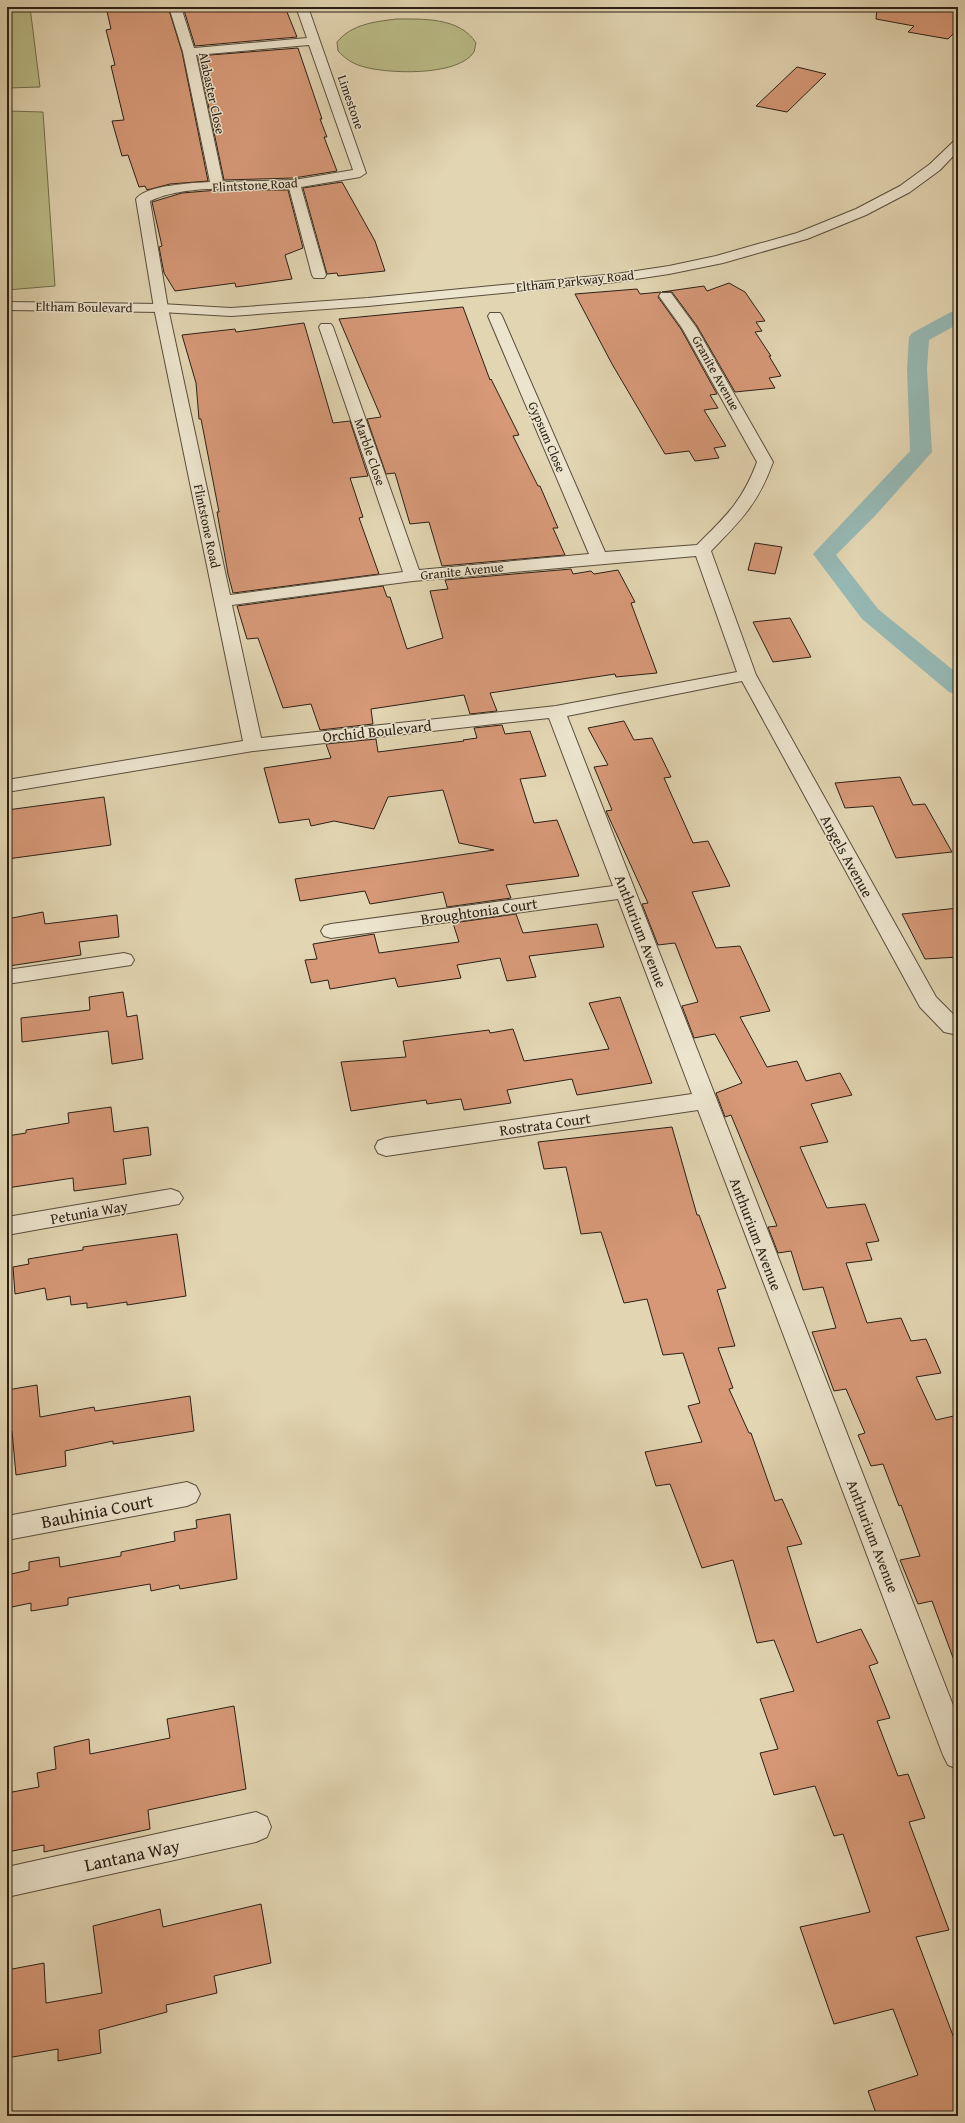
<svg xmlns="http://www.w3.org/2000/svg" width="965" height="2123" viewBox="0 0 965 2123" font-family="'Gentium Book Plus',serif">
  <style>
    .green { fill: #babb87; stroke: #726e4e }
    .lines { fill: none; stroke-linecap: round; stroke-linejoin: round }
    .canal { fill: #96b8b3; fill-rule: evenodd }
    .building { fill: #d69877; stroke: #2b2015 }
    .minor-casing { stroke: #594d3c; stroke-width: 2 }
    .tertiary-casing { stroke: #594d3c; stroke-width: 2 }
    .path { stroke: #2b2015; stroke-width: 2.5; stroke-dasharray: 1 2; stroke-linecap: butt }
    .minor { fill: #ece4cd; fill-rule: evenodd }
    .tertiary { fill: #ece4cd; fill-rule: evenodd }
    .labels { text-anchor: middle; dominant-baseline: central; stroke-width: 3; stroke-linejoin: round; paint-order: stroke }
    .far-street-label { font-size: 13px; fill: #2b2015; stroke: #ece4cd }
    .street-label { font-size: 15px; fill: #2b2015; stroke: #ece4cd }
    .near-street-label { font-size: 18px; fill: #2b2015; stroke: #ece4cd }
  </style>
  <rect width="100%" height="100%" fill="#e2d5b2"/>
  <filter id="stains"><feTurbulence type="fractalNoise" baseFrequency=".005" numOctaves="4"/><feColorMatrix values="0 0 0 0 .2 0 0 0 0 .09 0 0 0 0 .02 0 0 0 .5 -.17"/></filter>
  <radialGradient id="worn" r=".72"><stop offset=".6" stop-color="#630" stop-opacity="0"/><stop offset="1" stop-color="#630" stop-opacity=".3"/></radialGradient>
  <g class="green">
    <path d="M 7,7 L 30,7 L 40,87 L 7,88 Z"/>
    <path d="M 396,19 C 422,19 460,17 476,43 C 475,45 475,50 474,52 C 458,77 385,74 361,66 C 351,63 345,58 338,51 L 337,42 C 352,24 374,22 396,19 Z"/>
    <path d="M 7,111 L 43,112 L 55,286 L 7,290 Z"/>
  </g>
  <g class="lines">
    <path class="canal" d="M 958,310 L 958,324 L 929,340 L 927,369 L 932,452 L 874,517 L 836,555 L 878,609 L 958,674 L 958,695 L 949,692 L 862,619 L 813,554 L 910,451 L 907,369 L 909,337 L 912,333 L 951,312 Z"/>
  </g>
  <g class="building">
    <path d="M 106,7 L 168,7 L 182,52 L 208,181 L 170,184 L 147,190 L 145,186 L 139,187 L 128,155 L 122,156 L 112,121 L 124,120 L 111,66 L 115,65 L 106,30 L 111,29 Z"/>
    <path d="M 183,7 L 285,7 L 297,37 L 195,46 Z"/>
    <path d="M 877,7 L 958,7 L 958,29 L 948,39 L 908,32 L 914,26 L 876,19 Z"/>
    <path d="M 298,48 L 322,119 L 320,119 L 327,137 L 324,137 L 337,171 L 294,178 L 224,180 L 198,56 Z"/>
    <path d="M 797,67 L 826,74 L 787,112 L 756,106 Z"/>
    <path d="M 342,182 L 375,241 L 385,271 L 338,276 L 337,273 L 327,274 L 303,188 Z"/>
    <path d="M 218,190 L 288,190 L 303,248 L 285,255 L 292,279 L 236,287 L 235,283 L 175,291 L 164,273 L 159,247 L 162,246 L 152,202 L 182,193 Z"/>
    <path d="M 729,283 L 745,292 L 765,321 L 756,322 L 762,331 L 755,332 L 771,356 L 769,356 L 781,376 L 769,378 L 775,388 L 735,392 L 697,326 L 672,292 L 662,292 L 704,286 L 707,291 Z"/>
    <path d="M 637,289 L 640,294 L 661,292 L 658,297 L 681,329 L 717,394 L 710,395 L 718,408 L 704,410 L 726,446 L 714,448 L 719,458 L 695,461 L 689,451 L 665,454 L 612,364 L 575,294 Z"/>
    <path d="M 463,307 L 490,380 L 491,379 L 519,435 L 513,436 L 538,486 L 540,486 L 558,528 L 553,528 L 565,555 L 442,566 L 429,522 L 410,524 L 395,473 L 386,474 L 367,419 L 381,417 L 339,319 Z"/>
    <path d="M 304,323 L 333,423 L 350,421 L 368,476 L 350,478 L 363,517 L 359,518 L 379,574 L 233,593 L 228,574 L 217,512 L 219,512 L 201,419 L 199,419 L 196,383 L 182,335 L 235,329 L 236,332 Z"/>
    <path d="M 755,543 L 782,547 L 775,574 L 748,570 Z"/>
    <path d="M 571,569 L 573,574 L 591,571 L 594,574 L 618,570 L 635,602 L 631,603 L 657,673 L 616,677 L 615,674 L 490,693 L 497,711 L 470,714 L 464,695 L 371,709 L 373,724 L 320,730 L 311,704 L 283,708 L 258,638 L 247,639 L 237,606 L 383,586 L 387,597 L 390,597 L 407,649 L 443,638 L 430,591 L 448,589 L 445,580 Z"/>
    <path d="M 790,618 L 811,657 L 773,662 L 753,622 Z"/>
    <path d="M 624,721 L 634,740 L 652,738 L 671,777 L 664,778 L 693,843 L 708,841 L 730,886 L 692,892 L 716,948 L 740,946 L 770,1011 L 740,1017 L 767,1067 L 797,1061 L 806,1081 L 840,1073 L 852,1095 L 811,1104 L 828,1142 L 800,1147 L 827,1208 L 865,1204 L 879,1241 L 866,1243 L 872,1260 L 846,1263 L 867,1323 L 901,1318 L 911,1341 L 926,1339 L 941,1373 L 916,1377 L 936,1420 L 958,1415 L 958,1663 L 955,1663 L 932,1601 L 918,1604 L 900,1560 L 920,1556 L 901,1505 L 899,1506 L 883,1464 L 871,1466 L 858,1435 L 865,1433 L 846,1389 L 834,1391 L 812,1332 L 836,1328 L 823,1287 L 803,1290 L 791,1251 L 778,1253 L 768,1227 L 777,1226 L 731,1115 L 725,1117 L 716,1093 L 742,1083 L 715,1034 L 694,1038 L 682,1006 L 698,1002 L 675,943 L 658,945 L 642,904 L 648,903 L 606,811 L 612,810 L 594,767 L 608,765 L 588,728 Z"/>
    <path d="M 502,725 L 505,734 L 530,731 L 546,776 L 520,779 L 534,823 L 557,820 L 579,876 L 506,885 L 511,898 L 447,907 L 443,892 L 370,904 L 365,891 L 300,901 L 295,879 L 494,850 L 459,843 L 443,790 L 388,797 L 374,829 L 334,821 L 311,826 L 309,819 L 279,823 L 264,768 L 331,758 L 326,744 L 376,739 L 378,752 L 464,741 L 463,740 L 477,738 L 474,728 Z"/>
    <path d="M 900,777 L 913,805 L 925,804 L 952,852 L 896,858 L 873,806 L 845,808 L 835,783 Z"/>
    <path d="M 104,797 L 111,845 L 7,859 L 7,810 Z"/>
    <path d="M 958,908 L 958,957 L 925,959 L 902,914 Z"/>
    <path d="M 43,912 L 45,924 L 117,915 L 119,937 L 79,942 L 81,955 L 9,966 L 7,957 L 7,919 Z"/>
    <path d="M 516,914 L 523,933 L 597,924 L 604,947 L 529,956 L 536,977 L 507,981 L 500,958 L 457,965 L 461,978 L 398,987 L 395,978 L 330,989 L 328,980 L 311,983 L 305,960 L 317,959 L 313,944 L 374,934 L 379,953 L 459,942 L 453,923 Z"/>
    <path d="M 123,992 L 127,1017 L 137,1015 L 143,1059 L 112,1064 L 108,1031 L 22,1042 L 21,1018 L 90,1010 L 89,997 Z"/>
    <path d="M 620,997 L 652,1083 L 577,1095 L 572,1079 L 507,1090 L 511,1103 L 464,1110 L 461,1099 L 427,1104 L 426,1100 L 351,1111 L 341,1062 L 406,1057 L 403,1041 L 489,1030 L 490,1033 L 513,1029 L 524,1061 L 609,1049 L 589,1003 Z"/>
    <path d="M 111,1107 L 114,1132 L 148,1127 L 151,1155 L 123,1159 L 126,1184 L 74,1191 L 73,1178 L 7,1188 L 7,1136 L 26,1133 L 26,1130 L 69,1123 L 68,1113 Z"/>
    <path d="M 672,1127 L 697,1215 L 699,1215 L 726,1288 L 717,1290 L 735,1346 L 718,1348 L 733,1388 L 729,1389 L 749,1433 L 751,1433 L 775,1501 L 782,1499 L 802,1544 L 787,1547 L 817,1643 L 861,1629 L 878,1663 L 869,1666 L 890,1718 L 877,1721 L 898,1776 L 908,1774 L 925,1818 L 909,1822 L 949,1930 L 916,1937 L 958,2049 L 958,2116 L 877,2116 L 868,2091 L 918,2075 L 893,2009 L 834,2024 L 800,1927 L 870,1912 L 843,1834 L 834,1836 L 815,1786 L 774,1795 L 760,1753 L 778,1749 L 760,1699 L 794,1691 L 774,1640 L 757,1643 L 733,1560 L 702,1568 L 670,1484 L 656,1486 L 645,1452 L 702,1442 L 688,1406 L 700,1403 L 683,1353 L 663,1355 L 647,1299 L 624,1303 L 601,1232 L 581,1234 L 566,1167 L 544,1169 L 538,1142 Z"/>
    <path d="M 177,1234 L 186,1296 L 127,1305 L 127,1302 L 87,1308 L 87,1303 L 71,1305 L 70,1296 L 47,1300 L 45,1288 L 15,1294 L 13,1267 L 29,1264 L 28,1259 L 83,1250 L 83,1247 Z"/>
    <path d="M 37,1385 L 40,1417 L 94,1407 L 95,1411 L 190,1396 L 194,1431 L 113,1444 L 113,1441 L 65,1451 L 66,1466 L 16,1475 L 12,1431 L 9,1431 L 7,1390 Z"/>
    <path d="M 230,1514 L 237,1579 L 180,1589 L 179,1585 L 151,1591 L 150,1584 L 68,1598 L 68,1605 L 31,1611 L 31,1603 L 7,1608 L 7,1575 L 29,1570 L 29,1562 L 59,1557 L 60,1567 L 121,1556 L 121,1552 L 175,1541 L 174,1532 L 197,1528 L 196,1520 Z"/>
    <path d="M 234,1706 L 246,1789 L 148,1810 L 150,1829 L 44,1852 L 44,1845 L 7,1852 L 7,1793 L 39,1787 L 37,1773 L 56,1769 L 54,1747 L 89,1739 L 90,1754 L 170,1738 L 167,1719 Z"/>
    <path d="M 261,1904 L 271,1963 L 214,1976 L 217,1993 L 166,2005 L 167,2012 L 99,2030 L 101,2053 L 58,2061 L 58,2049 L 7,2058 L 7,1970 L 44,1963 L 46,2003 L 102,1993 L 93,1926 L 160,1909 L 163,1927 Z"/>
  </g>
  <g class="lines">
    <defs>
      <g id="minor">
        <path d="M 169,7 L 181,7 L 194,48 L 307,38 L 296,7 L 308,7 L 366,173 L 360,177 L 301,187 L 326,275 L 324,278 L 314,278 L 312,275 L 289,188 C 246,190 189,183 150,201 L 168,308 L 230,595 L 403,572 L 319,327 L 321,324 L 331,324 L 333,327 L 419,570 L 589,554 L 488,316 L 490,313 L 500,313 L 502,316 L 605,552 L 697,545 C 726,516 742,502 757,462 L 682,328 L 659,296 L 661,293 L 671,293 L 696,327 L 773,462 C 758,504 741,520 711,551 L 756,675 L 936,997 L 958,1019 L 958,1035 L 944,1032 L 920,1007 L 742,681 L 567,716 L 958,1718 L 958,1769 L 948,1765 L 943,1755 L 698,1110 L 386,1156 L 378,1153 L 375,1147 L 378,1141 L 386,1138 L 692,1094 L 618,899 L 331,938 L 324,936 L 321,931 L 324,926 L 331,924 L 613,886 L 549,718 L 253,751 L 7,792 L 7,780 L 243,741 L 154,308 L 136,199 C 146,185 193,183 210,182 L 183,52 ZM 309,45 L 353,170 L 294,180 L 223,182 L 196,55 ZM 696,556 L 737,672 L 556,706 L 261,738 L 232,605 L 413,581 Z"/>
        <path d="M 124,953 L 131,955 L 134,960 L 131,965 L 7,984 L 7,970 Z"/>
        <path d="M 171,1189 L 179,1192 L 183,1198 L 179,1204 L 7,1235 L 7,1217 Z"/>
        <path d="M 187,1482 L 196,1486 L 200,1494 L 196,1502 L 187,1506 L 7,1540 L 7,1516 Z"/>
        <path d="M 256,1812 L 267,1817 L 271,1827 L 267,1837 L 256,1842 L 7,1897 L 7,1867 Z"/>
      </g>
      <path id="tertiary" d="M 958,140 L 958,151 L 940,170 L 910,192 L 866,215 L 807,239 L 723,263 L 669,274 L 616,282 L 368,306 L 231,316 L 161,312 L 7,310 L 7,302 L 161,304 L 231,308 L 368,298 L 616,274 L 669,266 L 716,256 L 797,233 L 856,209 L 900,186 L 930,164 L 954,141 Z"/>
    </defs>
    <use href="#minor" class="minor-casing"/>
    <use href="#tertiary" class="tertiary-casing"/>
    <path class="path" d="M 954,1049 L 958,1076"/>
    <use href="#minor" class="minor"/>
    <use href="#tertiary" class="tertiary"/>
  </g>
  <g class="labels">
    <g class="far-street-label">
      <text transform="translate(212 93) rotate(78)">Alabaster Close</text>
      <text transform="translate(351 102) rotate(71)">Limestone</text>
      <text transform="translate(255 185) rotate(-3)">Flintstone Road</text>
      <text transform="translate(575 281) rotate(-6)">Eltham Parkway Road</text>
      <text transform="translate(84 307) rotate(1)">Eltham Boulevard</text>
      <text transform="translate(716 373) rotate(61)">Granite Avenue</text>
      <text transform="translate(547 437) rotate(67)">Gypsum Close</text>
      <text transform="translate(370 452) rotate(71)">Marble Close</text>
      <text transform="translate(207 526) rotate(78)">Flintstone Road</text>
      <text transform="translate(462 571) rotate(-6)">Granite Avenue</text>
    </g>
    <g class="street-label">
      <text transform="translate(377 731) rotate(-6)">Orchid Boulevard</text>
      <text transform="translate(847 856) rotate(61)">Angels Avenue</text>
      <text transform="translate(479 911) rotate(-8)">Broughtonia Court</text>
      <text transform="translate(641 931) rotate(69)">Anthurium Avenue</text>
      <text transform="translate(545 1124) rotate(-8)">Rostrata Court</text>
      <text transform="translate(89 1212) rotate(-10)">Petunia Way</text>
      <text transform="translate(756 1234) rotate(69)">Anthurium Avenue</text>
      <text transform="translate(873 1536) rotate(69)">Anthurium Avenue</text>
    </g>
    <g class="near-street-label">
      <text transform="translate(97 1511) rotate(-11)">Bauhinia Court</text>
      <text transform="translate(132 1855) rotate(-12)">Lantana Way</text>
    </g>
  </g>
  <rect width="965" height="2123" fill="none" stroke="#e2d5b2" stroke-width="24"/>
  <rect x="8" y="8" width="949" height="2107" fill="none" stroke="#2b2015" stroke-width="2"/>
  <rect x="12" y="12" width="941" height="2099" fill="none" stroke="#2b2015"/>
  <rect width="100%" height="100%" filter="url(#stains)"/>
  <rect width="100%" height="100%" fill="url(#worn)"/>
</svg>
